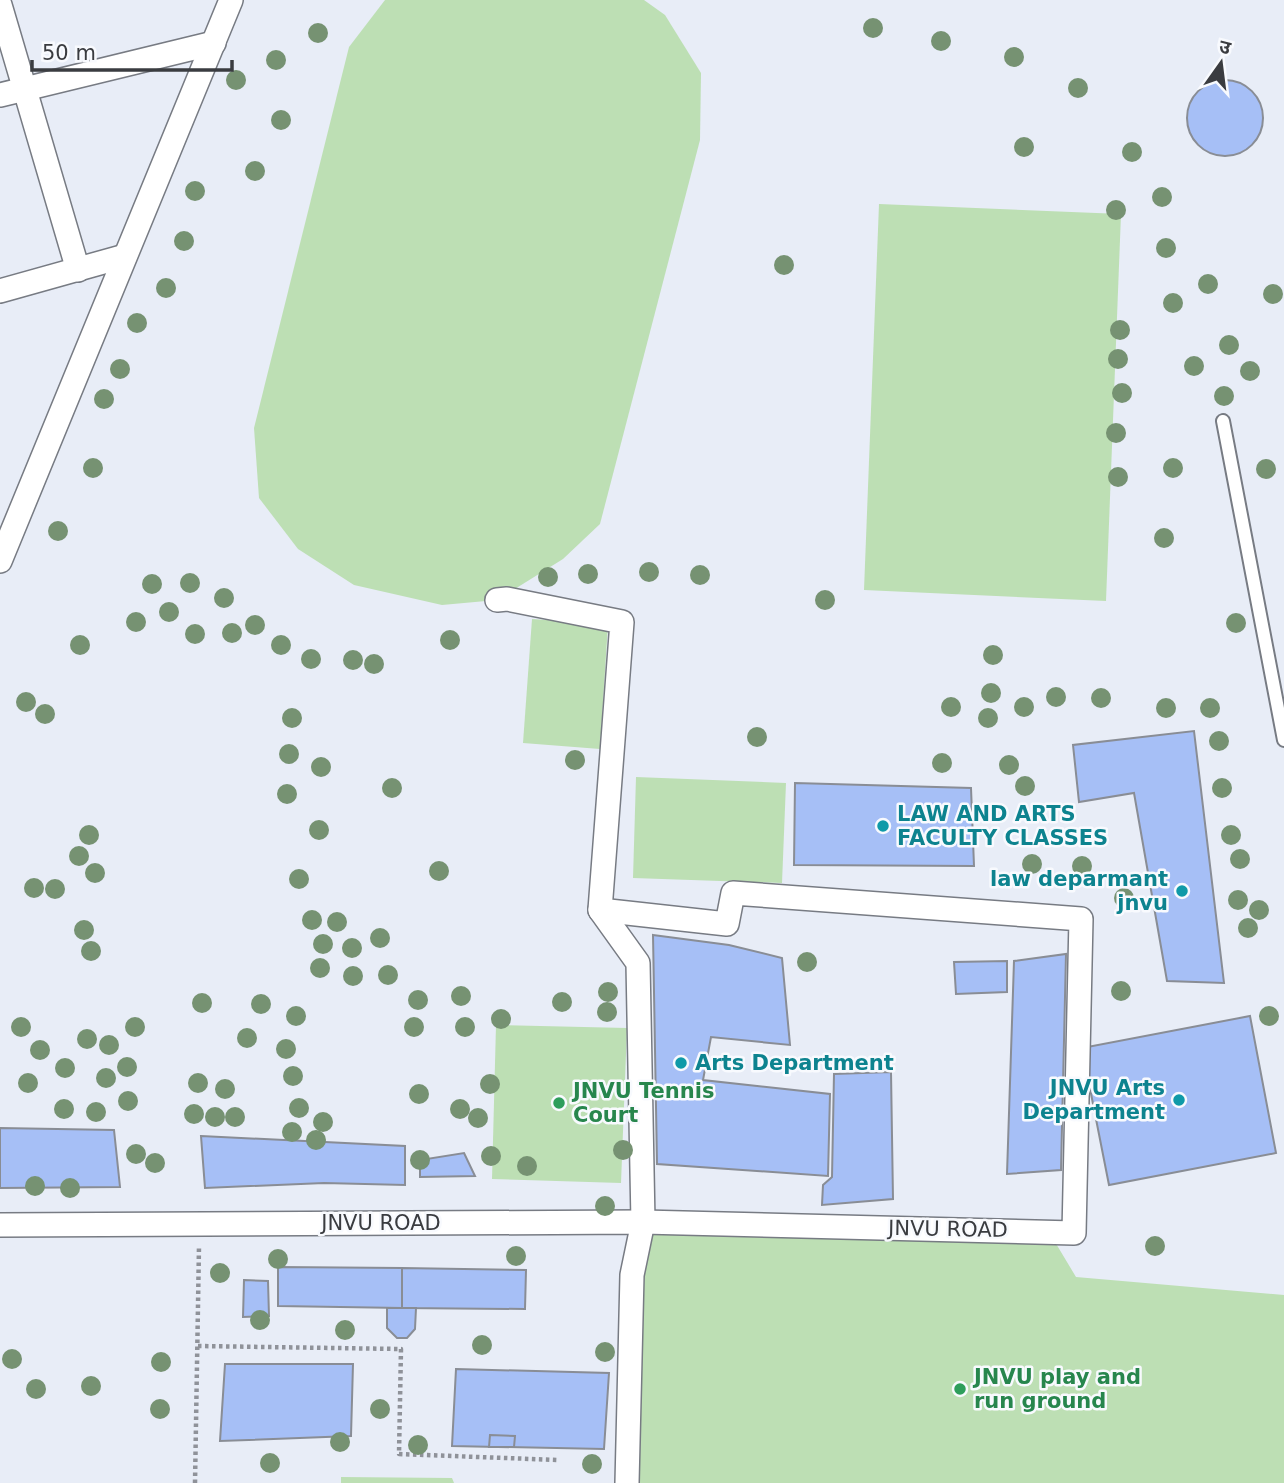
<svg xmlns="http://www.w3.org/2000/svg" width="1284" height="1483" viewBox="0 0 1284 1483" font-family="'DejaVu Sans','Noto Sans Devanagari',sans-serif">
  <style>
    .green { fill: #bddfb4 }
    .building { fill: #a6bff6; stroke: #898d95; stroke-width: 2 }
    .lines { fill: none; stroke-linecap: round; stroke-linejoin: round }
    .service-casing { stroke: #777b83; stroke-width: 16 }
    .minor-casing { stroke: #777b83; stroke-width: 26 }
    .path { stroke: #8f9299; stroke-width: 4.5; stroke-dasharray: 3.5 3.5; stroke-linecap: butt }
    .service { stroke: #fff; stroke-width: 12 }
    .minor { stroke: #fff; stroke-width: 23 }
    .tree { fill: #769272 }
    .culture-dot { fill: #0f9aa8; stroke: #f8fafe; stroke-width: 2.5 }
    .leisure-dot { fill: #2e9e5b; stroke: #f8fafe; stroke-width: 2.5 }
    .labels { text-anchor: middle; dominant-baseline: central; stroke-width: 5; stroke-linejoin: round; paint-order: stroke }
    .culture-label { font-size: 21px; font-weight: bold; fill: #0d838f; stroke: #f8fafe; text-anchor: start }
    .leisure-label { font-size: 21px; font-weight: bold; fill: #27864d; stroke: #f8fafe; text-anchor: start }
    .street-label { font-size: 21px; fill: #3a3c40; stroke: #f8fafe }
  </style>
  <rect width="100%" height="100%" fill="#e8edf7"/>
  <g class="green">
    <path d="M 385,0 L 644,0 L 665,15 L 701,73 L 700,140 L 600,524 L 563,559 L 497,600 L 442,605 L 354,585 L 298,549 L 259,498 L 254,428 L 349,47 Z"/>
    <path d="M 879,204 L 1121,214 L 1106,601 L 864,590 Z"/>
    <path d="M 532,619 L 608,624 L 600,749 L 523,743 Z"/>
    <path d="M 636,777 L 786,783 L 782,883 L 633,878 Z"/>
    <path d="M 496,1025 L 627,1028 L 621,1183 L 492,1179 Z"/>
    <path d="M 643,1222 L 1049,1232 L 1076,1277 L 1284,1295 L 1284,1483 L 633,1483 Z"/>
    <path d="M 341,1477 L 452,1478 L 454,1483 L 341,1483 Z"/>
  </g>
  <g class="building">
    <circle cx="1225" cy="118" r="38"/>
    <path d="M 1194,731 L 1224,983 L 1167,981 L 1134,793 L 1079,802 L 1073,745 Z"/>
    <path d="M 795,783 L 971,788 L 974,866 L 794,865 Z"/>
    <path d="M 653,935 L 729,945 L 782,958 L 790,1045 L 711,1037 L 703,1080 L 830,1094 L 828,1176 L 657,1164 Z"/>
    <path d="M 1066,954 L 1061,1170 L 1007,1174 L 1014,961 Z"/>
    <path d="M 1007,961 L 1007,992 L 956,994 L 954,962 Z"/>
    <path d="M 1250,1016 L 1276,1153 L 1109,1185 L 1082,1048 Z"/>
    <path d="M 891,1072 L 893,1199 L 822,1205 L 823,1185 L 832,1177 L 834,1074 Z"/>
    <path d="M 0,1128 L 114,1130 L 120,1187 L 0,1188 Z"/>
    <path d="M 201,1136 L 405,1146 L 405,1185 L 324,1183 L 205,1188 Z"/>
    <path d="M 464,1153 L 475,1176 L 420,1177 L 420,1160 Z"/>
    <path d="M 278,1267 L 402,1268 L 402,1308 L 278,1306 Z"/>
    <path d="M 402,1268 L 526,1270 L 525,1309 L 402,1308 Z"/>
    <path d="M 244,1280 L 268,1281 L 269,1316 L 243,1317 Z"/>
    <path d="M 387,1308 L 416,1308 L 415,1329 L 407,1338 L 397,1338 L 387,1328 Z"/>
    <path d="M 225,1364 L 353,1364 L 351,1436 L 220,1441 Z"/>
    <path d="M 456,1369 L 609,1373 L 604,1449 L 452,1446 Z"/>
    <path d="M 490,1435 L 515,1436 L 514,1447 L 489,1447 Z"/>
  </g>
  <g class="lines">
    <defs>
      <path id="service" d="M 1223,421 L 1284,740"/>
      <g id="minor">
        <path d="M 0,5 L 78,270"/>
        <path d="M 0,95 L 214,43"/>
        <path d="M 0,291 L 125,256"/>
        <path d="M 0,561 L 231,0"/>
        <path d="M 497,600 L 507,599 L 622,622 L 600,910 L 638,963 L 643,1222 L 632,1275 L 627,1483"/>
        <path d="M 0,1225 L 643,1222 L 1074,1233 L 1081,919 L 733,893 L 727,924 L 600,910"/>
      </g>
    </defs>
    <use href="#service" class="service-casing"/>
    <use href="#minor" class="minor-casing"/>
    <g class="path">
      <path d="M 198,1346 L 401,1349 L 399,1454 L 558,1460"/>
      <path d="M 195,1483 L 199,1246"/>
    </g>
    <use href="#service" class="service"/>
    <use href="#minor" class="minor"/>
  </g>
  <g class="tree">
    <circle cx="873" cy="28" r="10"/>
    <circle cx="318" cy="33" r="10"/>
    <circle cx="941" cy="41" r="10"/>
    <circle cx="1014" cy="57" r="10"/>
    <circle cx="276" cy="60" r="10"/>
    <circle cx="236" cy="80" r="10"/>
    <circle cx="1078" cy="88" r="10"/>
    <circle cx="281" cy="120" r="10"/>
    <circle cx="1024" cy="147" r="10"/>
    <circle cx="1132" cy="152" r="10"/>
    <circle cx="255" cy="171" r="10"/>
    <circle cx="195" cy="191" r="10"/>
    <circle cx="1162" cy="197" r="10"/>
    <circle cx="1116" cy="210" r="10"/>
    <circle cx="184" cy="241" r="10"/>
    <circle cx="1166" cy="248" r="10"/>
    <circle cx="784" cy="265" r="10"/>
    <circle cx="1208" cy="284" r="10"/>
    <circle cx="166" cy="288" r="10"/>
    <circle cx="1273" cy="294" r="10"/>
    <circle cx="1173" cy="303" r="10"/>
    <circle cx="137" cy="323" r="10"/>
    <circle cx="1120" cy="330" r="10"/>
    <circle cx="1229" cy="345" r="10"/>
    <circle cx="1118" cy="359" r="10"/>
    <circle cx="1194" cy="366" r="10"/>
    <circle cx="120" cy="369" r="10"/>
    <circle cx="1250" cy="371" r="10"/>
    <circle cx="1122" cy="393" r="10"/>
    <circle cx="1224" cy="396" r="10"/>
    <circle cx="104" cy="399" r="10"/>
    <circle cx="1116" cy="433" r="10"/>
    <circle cx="93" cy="468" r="10"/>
    <circle cx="1173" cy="468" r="10"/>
    <circle cx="1266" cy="469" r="10"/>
    <circle cx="1118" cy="477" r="10"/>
    <circle cx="58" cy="531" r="10"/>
    <circle cx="1164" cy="538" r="10"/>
    <circle cx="649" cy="572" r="10"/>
    <circle cx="588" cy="574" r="10"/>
    <circle cx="700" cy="575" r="10"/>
    <circle cx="548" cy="577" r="10"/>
    <circle cx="190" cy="583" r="10"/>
    <circle cx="152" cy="584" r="10"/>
    <circle cx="224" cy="598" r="10"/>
    <circle cx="825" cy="600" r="10"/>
    <circle cx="169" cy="612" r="10"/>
    <circle cx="136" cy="622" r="10"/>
    <circle cx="1236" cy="623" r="10"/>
    <circle cx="255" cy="625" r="10"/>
    <circle cx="232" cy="633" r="10"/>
    <circle cx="195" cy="634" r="10"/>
    <circle cx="450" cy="640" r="10"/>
    <circle cx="80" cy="645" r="10"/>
    <circle cx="281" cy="645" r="10"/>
    <circle cx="993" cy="655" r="10"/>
    <circle cx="311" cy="659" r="10"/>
    <circle cx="353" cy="660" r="10"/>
    <circle cx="374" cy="664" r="10"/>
    <circle cx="991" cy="693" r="10"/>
    <circle cx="1056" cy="697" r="10"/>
    <circle cx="1101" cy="698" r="10"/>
    <circle cx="26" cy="702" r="10"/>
    <circle cx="951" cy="707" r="10"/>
    <circle cx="1024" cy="707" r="10"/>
    <circle cx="1166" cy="708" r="10"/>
    <circle cx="1210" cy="708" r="10"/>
    <circle cx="45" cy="714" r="10"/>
    <circle cx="292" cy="718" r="10"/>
    <circle cx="988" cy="718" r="10"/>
    <circle cx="757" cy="737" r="10"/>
    <circle cx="1219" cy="741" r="10"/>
    <circle cx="289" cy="754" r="10"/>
    <circle cx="575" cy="760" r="10"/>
    <circle cx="942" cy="763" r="10"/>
    <circle cx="1009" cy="765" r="10"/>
    <circle cx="321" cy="767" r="10"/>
    <circle cx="1025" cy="786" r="10"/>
    <circle cx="392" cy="788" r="10"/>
    <circle cx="1222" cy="788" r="10"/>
    <circle cx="287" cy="794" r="10"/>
    <circle cx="319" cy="830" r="10"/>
    <circle cx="89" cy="835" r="10"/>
    <circle cx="1231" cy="835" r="10"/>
    <circle cx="79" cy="856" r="10"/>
    <circle cx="1240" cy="859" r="10"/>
    <circle cx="1032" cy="864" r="10"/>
    <circle cx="1082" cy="866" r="10"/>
    <circle cx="439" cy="871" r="10"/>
    <circle cx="95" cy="873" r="10"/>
    <circle cx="299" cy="879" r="10"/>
    <circle cx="34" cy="888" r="10"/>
    <circle cx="55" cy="889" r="10"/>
    <circle cx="1124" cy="898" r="10"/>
    <circle cx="1238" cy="900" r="10"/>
    <circle cx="1259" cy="910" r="10"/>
    <circle cx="312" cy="920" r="10"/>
    <circle cx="337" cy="922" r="10"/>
    <circle cx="1248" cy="928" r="10"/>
    <circle cx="84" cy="930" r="10"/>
    <circle cx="380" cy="938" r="10"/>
    <circle cx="323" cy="944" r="10"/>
    <circle cx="352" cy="948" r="10"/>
    <circle cx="91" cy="951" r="10"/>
    <circle cx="807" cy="962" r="10"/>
    <circle cx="320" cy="968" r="10"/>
    <circle cx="388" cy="975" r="10"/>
    <circle cx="353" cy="976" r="10"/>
    <circle cx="1121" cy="991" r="10"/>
    <circle cx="608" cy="992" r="10"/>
    <circle cx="461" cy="996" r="10"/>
    <circle cx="418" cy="1000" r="10"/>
    <circle cx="562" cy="1002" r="10"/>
    <circle cx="202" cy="1003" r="10"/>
    <circle cx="261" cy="1004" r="10"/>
    <circle cx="607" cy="1012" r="10"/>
    <circle cx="296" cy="1016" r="10"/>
    <circle cx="1269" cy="1016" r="10"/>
    <circle cx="501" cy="1019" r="10"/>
    <circle cx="21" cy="1027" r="10"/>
    <circle cx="135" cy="1027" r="10"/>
    <circle cx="414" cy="1027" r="10"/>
    <circle cx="465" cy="1027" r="10"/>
    <circle cx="247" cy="1038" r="10"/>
    <circle cx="87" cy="1039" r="10"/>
    <circle cx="109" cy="1045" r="10"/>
    <circle cx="286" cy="1049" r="10"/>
    <circle cx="40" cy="1050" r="10"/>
    <circle cx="127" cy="1067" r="10"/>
    <circle cx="65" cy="1068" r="10"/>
    <circle cx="293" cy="1076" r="10"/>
    <circle cx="106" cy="1078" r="10"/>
    <circle cx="28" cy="1083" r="10"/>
    <circle cx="198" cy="1083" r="10"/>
    <circle cx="490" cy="1084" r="10"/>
    <circle cx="225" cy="1089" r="10"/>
    <circle cx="419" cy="1094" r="10"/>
    <circle cx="128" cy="1101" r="10"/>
    <circle cx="299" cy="1108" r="10"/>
    <circle cx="64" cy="1109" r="10"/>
    <circle cx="460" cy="1109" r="10"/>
    <circle cx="96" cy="1112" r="10"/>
    <circle cx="194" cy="1114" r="10"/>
    <circle cx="215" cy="1117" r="10"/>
    <circle cx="235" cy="1117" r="10"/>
    <circle cx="478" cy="1118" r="10"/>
    <circle cx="323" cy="1122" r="10"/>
    <circle cx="292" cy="1132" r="10"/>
    <circle cx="316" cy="1140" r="10"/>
    <circle cx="623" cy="1150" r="10"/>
    <circle cx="136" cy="1154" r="10"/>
    <circle cx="491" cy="1156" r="10"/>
    <circle cx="420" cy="1160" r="10"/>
    <circle cx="155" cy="1163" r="10"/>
    <circle cx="527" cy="1166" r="10"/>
    <circle cx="35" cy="1186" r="10"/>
    <circle cx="70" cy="1188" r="10"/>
    <circle cx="605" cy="1206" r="10"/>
    <circle cx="1155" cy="1246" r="10"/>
    <circle cx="516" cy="1256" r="10"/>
    <circle cx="278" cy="1259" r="10"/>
    <circle cx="220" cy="1273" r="10"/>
    <circle cx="260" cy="1320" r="10"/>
    <circle cx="345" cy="1330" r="10"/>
    <circle cx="482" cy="1345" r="10"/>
    <circle cx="605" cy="1352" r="10"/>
    <circle cx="12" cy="1359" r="10"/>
    <circle cx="161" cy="1362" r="10"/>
    <circle cx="91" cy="1386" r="10"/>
    <circle cx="36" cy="1389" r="10"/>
    <circle cx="160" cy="1409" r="10"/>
    <circle cx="380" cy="1409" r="10"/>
    <circle cx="340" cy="1442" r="10"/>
    <circle cx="418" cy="1445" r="10"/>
    <circle cx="270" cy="1463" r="10"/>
    <circle cx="592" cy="1464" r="10"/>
  </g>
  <g class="culture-dot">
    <circle cx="883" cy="826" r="7"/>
    <circle cx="1182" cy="891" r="7"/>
    <circle cx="681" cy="1063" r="7"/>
    <circle cx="1179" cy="1100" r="7"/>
  </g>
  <g class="leisure-dot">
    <circle cx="559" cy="1103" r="7"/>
    <circle cx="960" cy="1389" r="7"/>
  </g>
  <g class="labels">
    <g class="culture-label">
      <text x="897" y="814">LAW AND ARTS<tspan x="897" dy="24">FACULTY CLASSES</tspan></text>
      <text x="1168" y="879" text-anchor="end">law deparmant<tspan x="1168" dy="24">jnvu</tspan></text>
      <text x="695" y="1063">Arts Department</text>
      <text x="1165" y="1088" text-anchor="end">JNVU Arts<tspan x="1165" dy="24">Department</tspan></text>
    </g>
    <g class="leisure-label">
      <text x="573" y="1091">JNVU Tennis<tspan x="573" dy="24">Court</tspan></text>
      <text x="974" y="1377">JNVU play and<tspan x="974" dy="24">run ground</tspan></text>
    </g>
    <g class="street-label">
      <text x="381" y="1223">JNVU ROAD</text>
      <text transform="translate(948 1229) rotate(1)">JNVU ROAD</text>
    </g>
  </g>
  <g transform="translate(1221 63) rotate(14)" stroke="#f8fafe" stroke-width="5" paint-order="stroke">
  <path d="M0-5L12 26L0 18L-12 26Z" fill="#3a3c40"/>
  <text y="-10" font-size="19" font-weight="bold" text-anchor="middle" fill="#3a3c40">उ</text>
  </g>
  <path d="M32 60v10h200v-10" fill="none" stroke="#3a3c40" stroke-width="3.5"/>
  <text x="42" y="60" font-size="21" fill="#3a3c40" stroke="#f8fafe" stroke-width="5" paint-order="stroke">50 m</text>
</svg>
